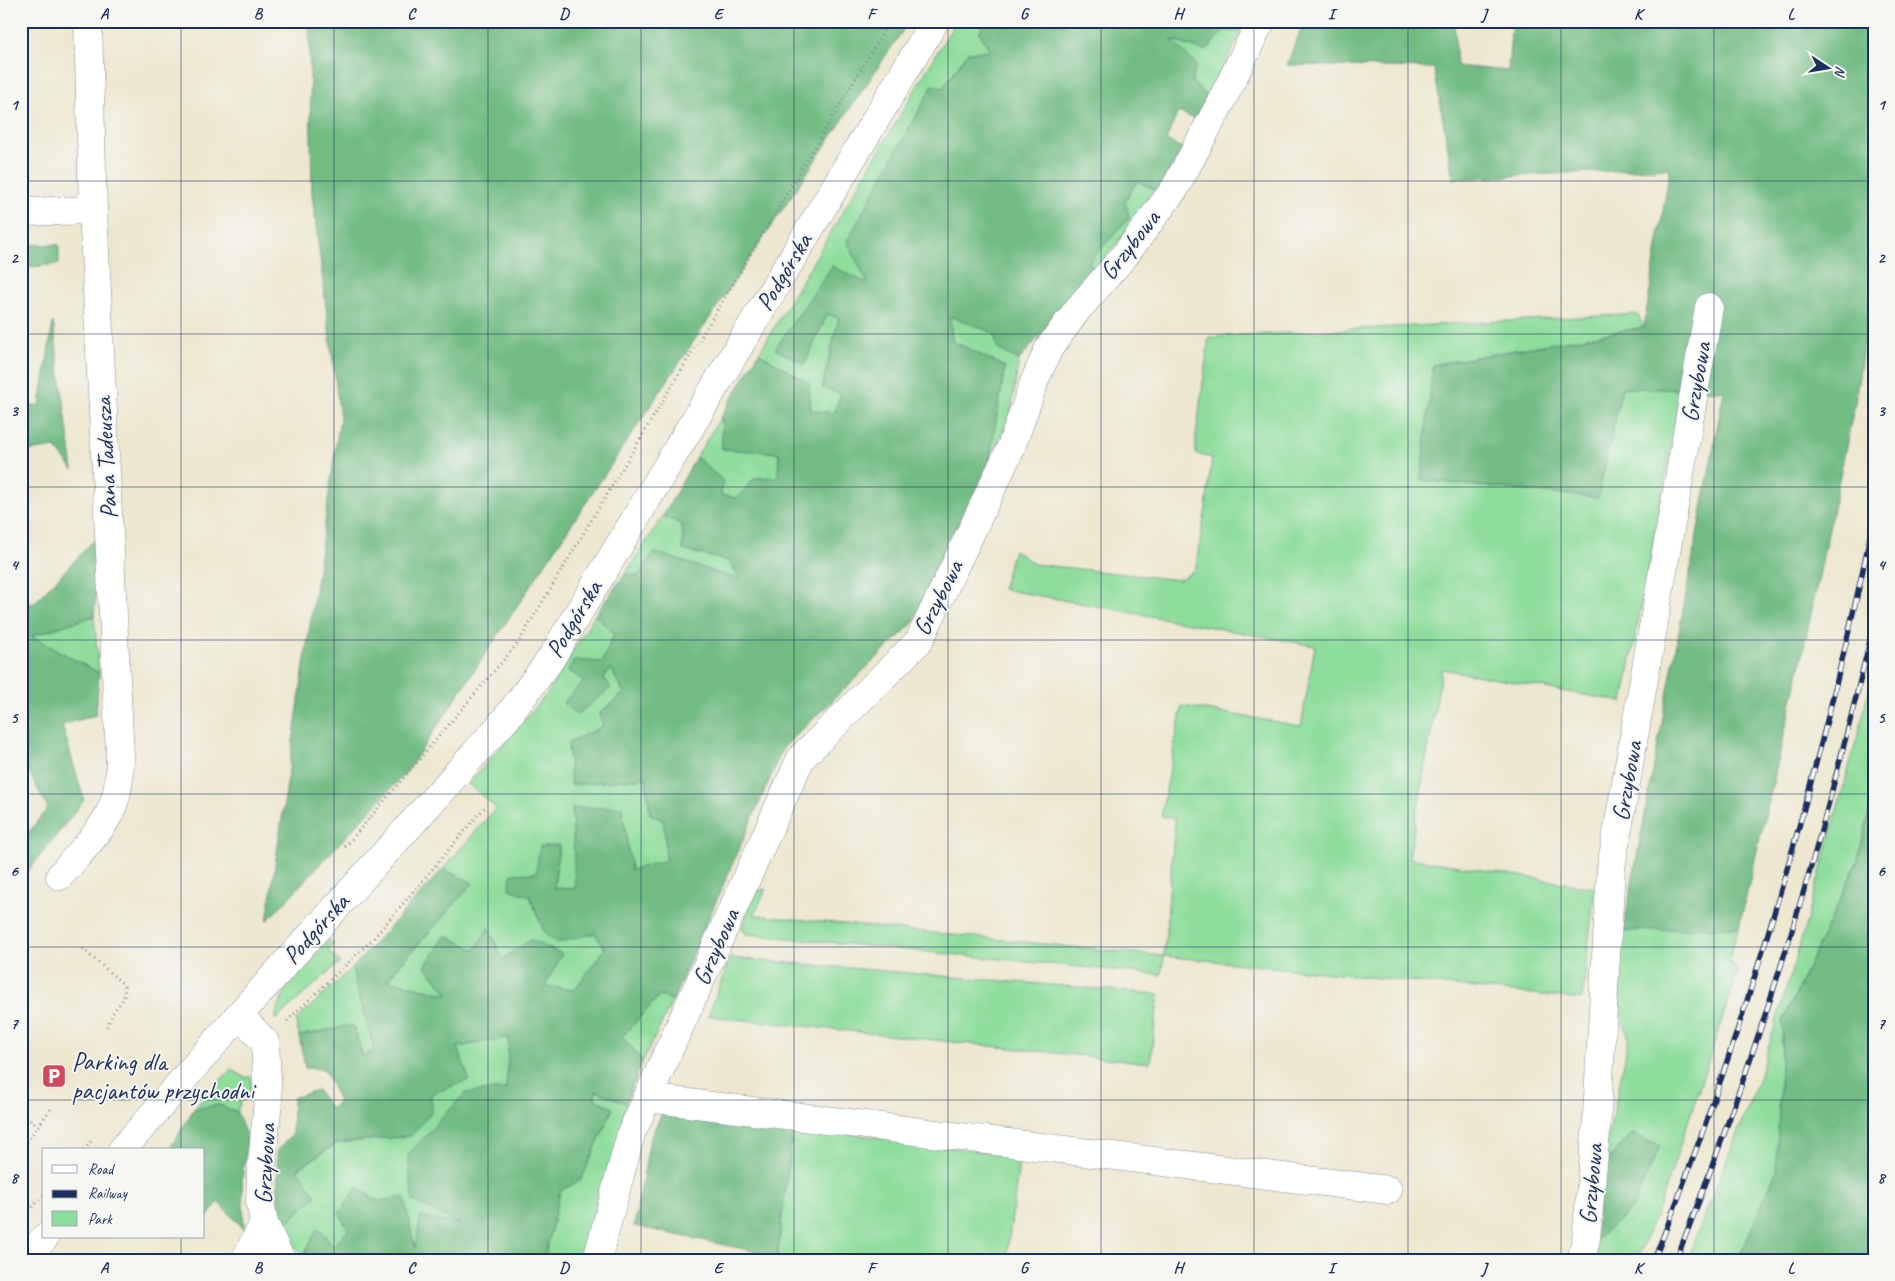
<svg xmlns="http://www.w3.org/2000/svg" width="1895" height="1281" viewBox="0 0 1895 1281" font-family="Caveat,sans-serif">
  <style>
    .green { fill: #8edd9c; stroke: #54867d }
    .forest { fill: #72bc84; stroke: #467671 }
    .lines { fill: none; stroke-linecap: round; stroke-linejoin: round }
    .minor-casing { stroke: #848b96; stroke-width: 29 }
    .path { stroke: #848b96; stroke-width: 3; stroke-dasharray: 1 4; stroke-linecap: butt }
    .minor { stroke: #fff; stroke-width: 28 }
    .rail-casing { stroke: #1b2f5e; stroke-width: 5.5 }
    .rail { stroke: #f6f6f2; stroke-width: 4; stroke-dasharray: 11; stroke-linecap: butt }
    .grid { fill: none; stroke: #1b2f5e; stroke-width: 1; stroke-opacity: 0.55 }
    .labels { text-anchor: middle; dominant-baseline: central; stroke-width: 4; stroke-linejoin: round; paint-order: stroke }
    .street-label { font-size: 25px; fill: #1b2f5e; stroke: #f6f6f2 }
    .poi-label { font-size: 25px; fill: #1b2f5e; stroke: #f6f6f2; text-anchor: start }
    .neatline { fill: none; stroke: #1b2f5e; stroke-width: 2 }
    .grid-label { font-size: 16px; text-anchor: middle; font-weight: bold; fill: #1b2f5e }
  </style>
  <rect width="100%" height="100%" fill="#f6f6f2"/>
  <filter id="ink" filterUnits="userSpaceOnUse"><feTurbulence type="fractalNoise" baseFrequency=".02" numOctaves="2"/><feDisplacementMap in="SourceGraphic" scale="10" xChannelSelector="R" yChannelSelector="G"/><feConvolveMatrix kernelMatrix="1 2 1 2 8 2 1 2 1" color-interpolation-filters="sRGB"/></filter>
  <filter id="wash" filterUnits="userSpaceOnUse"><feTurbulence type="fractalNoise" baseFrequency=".0096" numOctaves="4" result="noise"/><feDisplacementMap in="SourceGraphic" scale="20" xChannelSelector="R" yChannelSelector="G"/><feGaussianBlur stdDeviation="1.12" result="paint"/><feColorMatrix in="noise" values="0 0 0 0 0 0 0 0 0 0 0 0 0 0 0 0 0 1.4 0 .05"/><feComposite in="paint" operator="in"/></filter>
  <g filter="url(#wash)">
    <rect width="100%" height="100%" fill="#ede7cf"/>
    <g class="green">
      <path d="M 956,21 L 985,21 L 979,32 L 991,51 L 968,52 L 943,88 L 869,284 L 775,348 L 805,363 L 828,313 L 839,318 L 822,387 L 841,394 L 834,413 L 811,410 L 809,383 L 759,353 Z"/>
      <path d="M 1224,29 L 1242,33 L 1207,96 L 1192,82 L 1170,40 L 1206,51 Z"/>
      <path d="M 1137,181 L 1158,191 L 1095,271 L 1088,262 L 1129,218 L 1125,201 Z"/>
      <path d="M 1637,314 L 1644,327 L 1436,364 L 1421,480 L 1597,498 L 1622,388 L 1682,389 L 1623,702 L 1442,669 L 1409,858 L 1595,888 L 1582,999 L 1164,956 L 1161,975 L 746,934 L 742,928 L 755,891 L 766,889 L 754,915 L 1164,956 L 1175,819 L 1161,816 L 1182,706 L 1301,726 L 1315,646 L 1002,589 L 1014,550 L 1034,564 L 1179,580 L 1195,570 L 1206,508 L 1212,458 L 1196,454 L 1196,436 L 1209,337 Z"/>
      <path d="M 950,316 L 994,333 L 998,349 L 1019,360 L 1010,417 L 989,462 L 1005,367 L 952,341 Z"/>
      <path d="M 722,415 L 722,448 L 779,453 L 778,477 L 755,478 L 737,498 L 720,495 L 723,481 L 696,457 Z"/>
      <path d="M 663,516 L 682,524 L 683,550 L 729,561 L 741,580 L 654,553 L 638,576 L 625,574 Z"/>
      <path d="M 595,615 L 614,634 L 602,663 L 575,660 L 568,670 L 584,681 L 604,677 L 611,668 L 624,693 L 600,713 L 603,726 L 571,785 L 646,778 L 650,814 L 664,821 L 666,860 L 575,889 L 554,888 L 559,845 L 537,873 L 530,896 L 544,932 L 557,942 L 595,933 L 605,949 L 575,990 L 544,986 L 561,954 L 449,995 L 387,980 L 472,883 L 443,869 L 496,808 L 468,784 L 547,694 Z"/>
      <path d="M 94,616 L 99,673 L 31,636 Z"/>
      <path d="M 1874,665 L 1874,792 L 1857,863 L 1783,1021 L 1776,1172 L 1738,1260 L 1687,1260 L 1758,1081 L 1805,927 L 1862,720 Z"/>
      <path d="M 1739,927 L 1729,959 L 1738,972 L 1664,1194 L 1637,1260 L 1589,1260 L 1595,1241 L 1660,1146 L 1632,1134 L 1602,1166 L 1629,1038 L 1613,992 L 1623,931 Z"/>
      <path d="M 329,940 L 334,944 L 328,951 L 340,962 L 275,1020 C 280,987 308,964 329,940 Z"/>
      <path d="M 730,958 L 1159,994 L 1150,1063 L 708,1016 Z"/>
      <path d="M 352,968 L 374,1049 L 363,1057 L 353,1025 L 299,1036 L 296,1020 Z"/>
      <path d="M 659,996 L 673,1000 L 643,1061 L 622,1037 Z"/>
      <path d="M 509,1037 L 506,1089 L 465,1093 L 463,1226 L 415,1250 L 348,1230 L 334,1246 L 318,1228 L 303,1256 L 279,1229 L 316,1196 L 297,1170 L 337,1143 L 411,1136 L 431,1094 L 458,1047 Z"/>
      <path d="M 231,1069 L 244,1077 L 251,1077 L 251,1091 L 242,1098 L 237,1112 L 219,1105 L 194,1109 Z"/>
      <path d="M 596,1090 L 626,1103 L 622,1129 L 586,1260 L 544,1260 L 560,1191 L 581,1180 L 613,1108 L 595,1099 Z"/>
      <path d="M 793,1126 L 1020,1157 L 1006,1260 L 777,1260 Z"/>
    </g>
    <g class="forest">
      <path d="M 309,21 L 909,21 L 651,405 L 408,770 L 267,921 L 340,418 L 312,194 Z"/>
      <path d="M 985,21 L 1247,21 L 1242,33 L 1224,30 L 1206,51 L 1171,40 L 1196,64 L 1192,82 L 1207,96 L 1195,119 L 1178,112 L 1166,140 L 1184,149 L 1158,191 L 1137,181 L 1125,201 L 1129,218 L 1089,262 L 1095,271 L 1019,360 L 998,349 L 994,333 L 950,316 L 952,341 L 1005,367 L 989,462 L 914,622 L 783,748 L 673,1000 L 659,996 L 622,1037 L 643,1061 L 626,1103 L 596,1091 L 595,1099 L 613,1108 L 581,1180 L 560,1191 L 544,1260 L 306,1260 L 303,1256 L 318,1228 L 334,1246 L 348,1230 L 339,1213 L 358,1187 L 378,1201 L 404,1197 L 415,1248 L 421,1217 L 461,1225 L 413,1201 L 408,1155 L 465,1093 L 506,1089 L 509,1037 L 458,1047 L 469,1080 L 431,1094 L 432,1111 L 411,1136 L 337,1143 L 297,1169 L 316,1196 L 279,1229 L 277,1150 L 292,1135 L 293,1098 L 317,1090 L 331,1109 L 339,1101 L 324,1069 L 305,1068 L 299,1036 L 353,1025 L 363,1057 L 374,1049 L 352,968 L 443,869 L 473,883 L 387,980 L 449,995 L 425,966 L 446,935 L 475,950 L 489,927 L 502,959 L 531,940 L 562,954 L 545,986 L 574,990 L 605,949 L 595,933 L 557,943 L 544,932 L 530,896 L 509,889 L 511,874 L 536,873 L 540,846 L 559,845 L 554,888 L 575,889 L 572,808 L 622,807 L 631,870 L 666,860 L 664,821 L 650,814 L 646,778 L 571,785 L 568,743 L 603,726 L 600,713 L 624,693 L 611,669 L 604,677 L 611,688 L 576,715 L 563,703 L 584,681 L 568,670 L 575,660 L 602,662 L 614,634 L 595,615 L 625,574 L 638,576 L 654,552 L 740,580 L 729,561 L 683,550 L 682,524 L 663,516 L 696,457 L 723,481 L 721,495 L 737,498 L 755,478 L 778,477 L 779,453 L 722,449 L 722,415 L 759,353 L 809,383 L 811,410 L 834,413 L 841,394 L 822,388 L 839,318 L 827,314 L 805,364 L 775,349 L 832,266 L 868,284 L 847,241 L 933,85 L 943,88 L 968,52 L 990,51 L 979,32 Z"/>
      <path d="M 1304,21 L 1454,21 L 1457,66 L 1508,71 L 1512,21 L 1874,21 L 1874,273 L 1855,403 L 1800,667 L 1739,927 L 1623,931 L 1724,391 L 1622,388 L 1598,498 L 1421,480 L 1433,365 L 1644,327 L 1670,168 L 1453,179 L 1434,68 L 1287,65 Z"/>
      <path d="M 21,244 L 59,245 L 59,264 L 21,268 Z"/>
      <path d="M 53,322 L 73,470 L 55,447 L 21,452 L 21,406 L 40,405 Z"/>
      <path d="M 100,534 L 94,616 L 31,636 L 99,673 L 96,715 L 62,725 L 84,800 L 21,880 L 21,842 L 48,808 L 21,758 L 21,600 L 33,604 Z"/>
      <path d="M 1874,792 L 1874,1215 L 1866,1260 L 1738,1260 L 1776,1172 L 1783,1021 L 1857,863 Z"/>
      <path d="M 219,1105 L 237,1112 L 248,1141 L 242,1179 L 244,1229 L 218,1202 L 204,1222 L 204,1150 L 169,1150 L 194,1109 Z"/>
      <path d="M 664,1109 L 793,1126 L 777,1256 L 634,1226 L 650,1139 Z"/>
      <path d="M 1632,1134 L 1660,1146 L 1632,1209 L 1595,1241 L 1602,1166 Z"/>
    </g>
  </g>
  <g filter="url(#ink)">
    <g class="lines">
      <defs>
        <g id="minor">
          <path d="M 21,212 L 93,210"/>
          <path d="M 60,876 C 77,855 104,830 113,805 C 119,790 120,772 120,756 L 93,210 L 88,21"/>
          <path d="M 239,1015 L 265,1042 L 268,1100 L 261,1173 L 260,1202 L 264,1223 L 281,1260"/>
          <path d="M 648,1098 L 1388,1190"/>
          <path d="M 122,1150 L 239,1015 L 505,720 L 550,660 L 935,21"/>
          <path d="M 25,1260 L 45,1237"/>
          <path d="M 245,1260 L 264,1223"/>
          <path d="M 597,1260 L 631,1134 L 801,758 L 919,641 L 1010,450 L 1035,380 L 1049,348 L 1078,309 L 1125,255 L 1175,188 L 1220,104 L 1261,21"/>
          <path d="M 1581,1260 L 1586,1239 L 1596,1132 L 1611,868 L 1709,307"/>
        </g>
      </defs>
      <use href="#minor" class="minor-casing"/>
      <g class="path">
        <path d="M 345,847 L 518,643 L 890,21"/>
        <path d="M 83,949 L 124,985 C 126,1000 122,1000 114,1011 C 111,1016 109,1022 107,1027"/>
        <path d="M 287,1021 L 373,939 L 485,807"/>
        <path d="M 26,1117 L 38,1126 L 53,1106"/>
        <path d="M 21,1150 L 38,1126"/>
        <path d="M 84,1150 L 91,1141"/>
        <path d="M 32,1207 L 44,1195"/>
      </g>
      <use href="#minor" class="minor"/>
      <defs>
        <g id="rail">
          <path d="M 1654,1260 C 1750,1020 1820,772 1874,519"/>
          <path d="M 1676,1260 C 1727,1132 1772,1001 1810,870 C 1834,788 1854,706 1874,624"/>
        </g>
      </defs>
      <use href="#rail" class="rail-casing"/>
      <use href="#rail" class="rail"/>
    </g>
  </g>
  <path class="grid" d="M 181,21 L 181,1150M 334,21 L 334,1260M 488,21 L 488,1260M 641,21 L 641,1260M 794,21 L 794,1260M 948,21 L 948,1260M 1101,21 L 1101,1260M 1254,21 L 1254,1260M 1408,21 L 1408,1260M 1561,21 L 1561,1260M 1714,21 L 1714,1260M 21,181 L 1874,181M 21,334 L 1874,334M 21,487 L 1874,487M 21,640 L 1874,640M 21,794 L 1874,794M 21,947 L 1874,947M 21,1100 L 1874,1100M 181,1237 L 181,1260"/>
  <defs>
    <symbol id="parking-square" viewBox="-11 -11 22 22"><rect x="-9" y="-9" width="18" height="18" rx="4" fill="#d1495b" stroke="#f6f6f2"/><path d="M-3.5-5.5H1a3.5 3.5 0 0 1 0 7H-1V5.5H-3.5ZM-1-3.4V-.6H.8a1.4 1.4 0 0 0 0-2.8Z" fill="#fff"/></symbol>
  </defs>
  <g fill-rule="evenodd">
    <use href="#parking-square" x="40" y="1062" width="28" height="28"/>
  </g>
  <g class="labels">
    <g class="street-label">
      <text transform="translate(1130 245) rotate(-52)">Grzybowa</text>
      <text transform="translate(784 272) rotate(-59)">Podgórska</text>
      <text transform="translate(1696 382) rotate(-80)">Grzybowa</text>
      <text transform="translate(106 458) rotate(-93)">Pana Tadeusza</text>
      <text transform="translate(938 598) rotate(-63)">Grzybowa</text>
      <text transform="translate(574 619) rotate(-59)">Podgórska</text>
      <text transform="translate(1627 781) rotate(-80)">Grzybowa</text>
      <text transform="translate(316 929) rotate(-48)">Podgórska</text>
      <text transform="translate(716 947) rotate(-66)">Grzybowa</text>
      <text transform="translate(265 1164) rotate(-87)">Grzybowa</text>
      <text transform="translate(1591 1184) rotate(-85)">Grzybowa</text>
    </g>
    <g class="poi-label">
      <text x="72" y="1062">Parking dla<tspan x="72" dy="29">pacjantów przychodni</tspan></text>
    </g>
  </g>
  <rect width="1895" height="1281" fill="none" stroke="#f6f6f2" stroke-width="55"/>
  <rect x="42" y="1148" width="162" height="90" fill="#f6f6f2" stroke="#9ea6b7"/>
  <rect x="52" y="1165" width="25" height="8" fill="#ffffff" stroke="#9ea6b7"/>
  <text x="88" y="1174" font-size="15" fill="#1b2f5e">Road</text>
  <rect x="52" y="1190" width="25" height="8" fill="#1b2f5e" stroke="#9ea6b7"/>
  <text x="88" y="1198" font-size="15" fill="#1b2f5e">Railway</text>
  <rect x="52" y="1211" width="25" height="15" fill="#8edd9c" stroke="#9ea6b7"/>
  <text x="88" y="1224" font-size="15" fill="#1b2f5e">Park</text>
  <g transform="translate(1828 68) rotate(102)" stroke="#f6f6f2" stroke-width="4" paint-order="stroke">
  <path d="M0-4L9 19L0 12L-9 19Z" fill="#1b2f5e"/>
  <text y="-8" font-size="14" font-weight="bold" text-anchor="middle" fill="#1b2f5e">N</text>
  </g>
  <rect x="28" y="28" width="1840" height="1226" class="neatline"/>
  <g class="grid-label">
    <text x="104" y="19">A</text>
    <text x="258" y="19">B</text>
    <text x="411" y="19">C</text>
    <text x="564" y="19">D</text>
    <text x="718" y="19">E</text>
    <text x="871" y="19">F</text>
    <text x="1024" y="19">G</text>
    <text x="1178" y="19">H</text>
    <text x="1331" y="19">I</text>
    <text x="1484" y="19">J</text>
    <text x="1638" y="19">K</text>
    <text x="1791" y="19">L</text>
    <text x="14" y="110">1</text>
    <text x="1881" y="110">1</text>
    <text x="14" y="263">2</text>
    <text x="1881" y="263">2</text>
    <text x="14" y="416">3</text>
    <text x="1881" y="416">3</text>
    <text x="14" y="570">4</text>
    <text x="1881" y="570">4</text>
    <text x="14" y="723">5</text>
    <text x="1881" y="723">5</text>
    <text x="14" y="876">6</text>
    <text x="1881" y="876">6</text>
    <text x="14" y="1029">7</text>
    <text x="1881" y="1029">7</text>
    <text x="14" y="1183">8</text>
    <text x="1881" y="1183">8</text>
    <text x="104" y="1273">A</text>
    <text x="258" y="1273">B</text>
    <text x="411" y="1273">C</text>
    <text x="564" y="1273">D</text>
    <text x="718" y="1273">E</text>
    <text x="871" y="1273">F</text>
    <text x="1024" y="1273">G</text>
    <text x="1178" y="1273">H</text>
    <text x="1331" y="1273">I</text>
    <text x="1484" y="1273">J</text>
    <text x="1638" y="1273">K</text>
    <text x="1791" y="1273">L</text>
  </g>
</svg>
